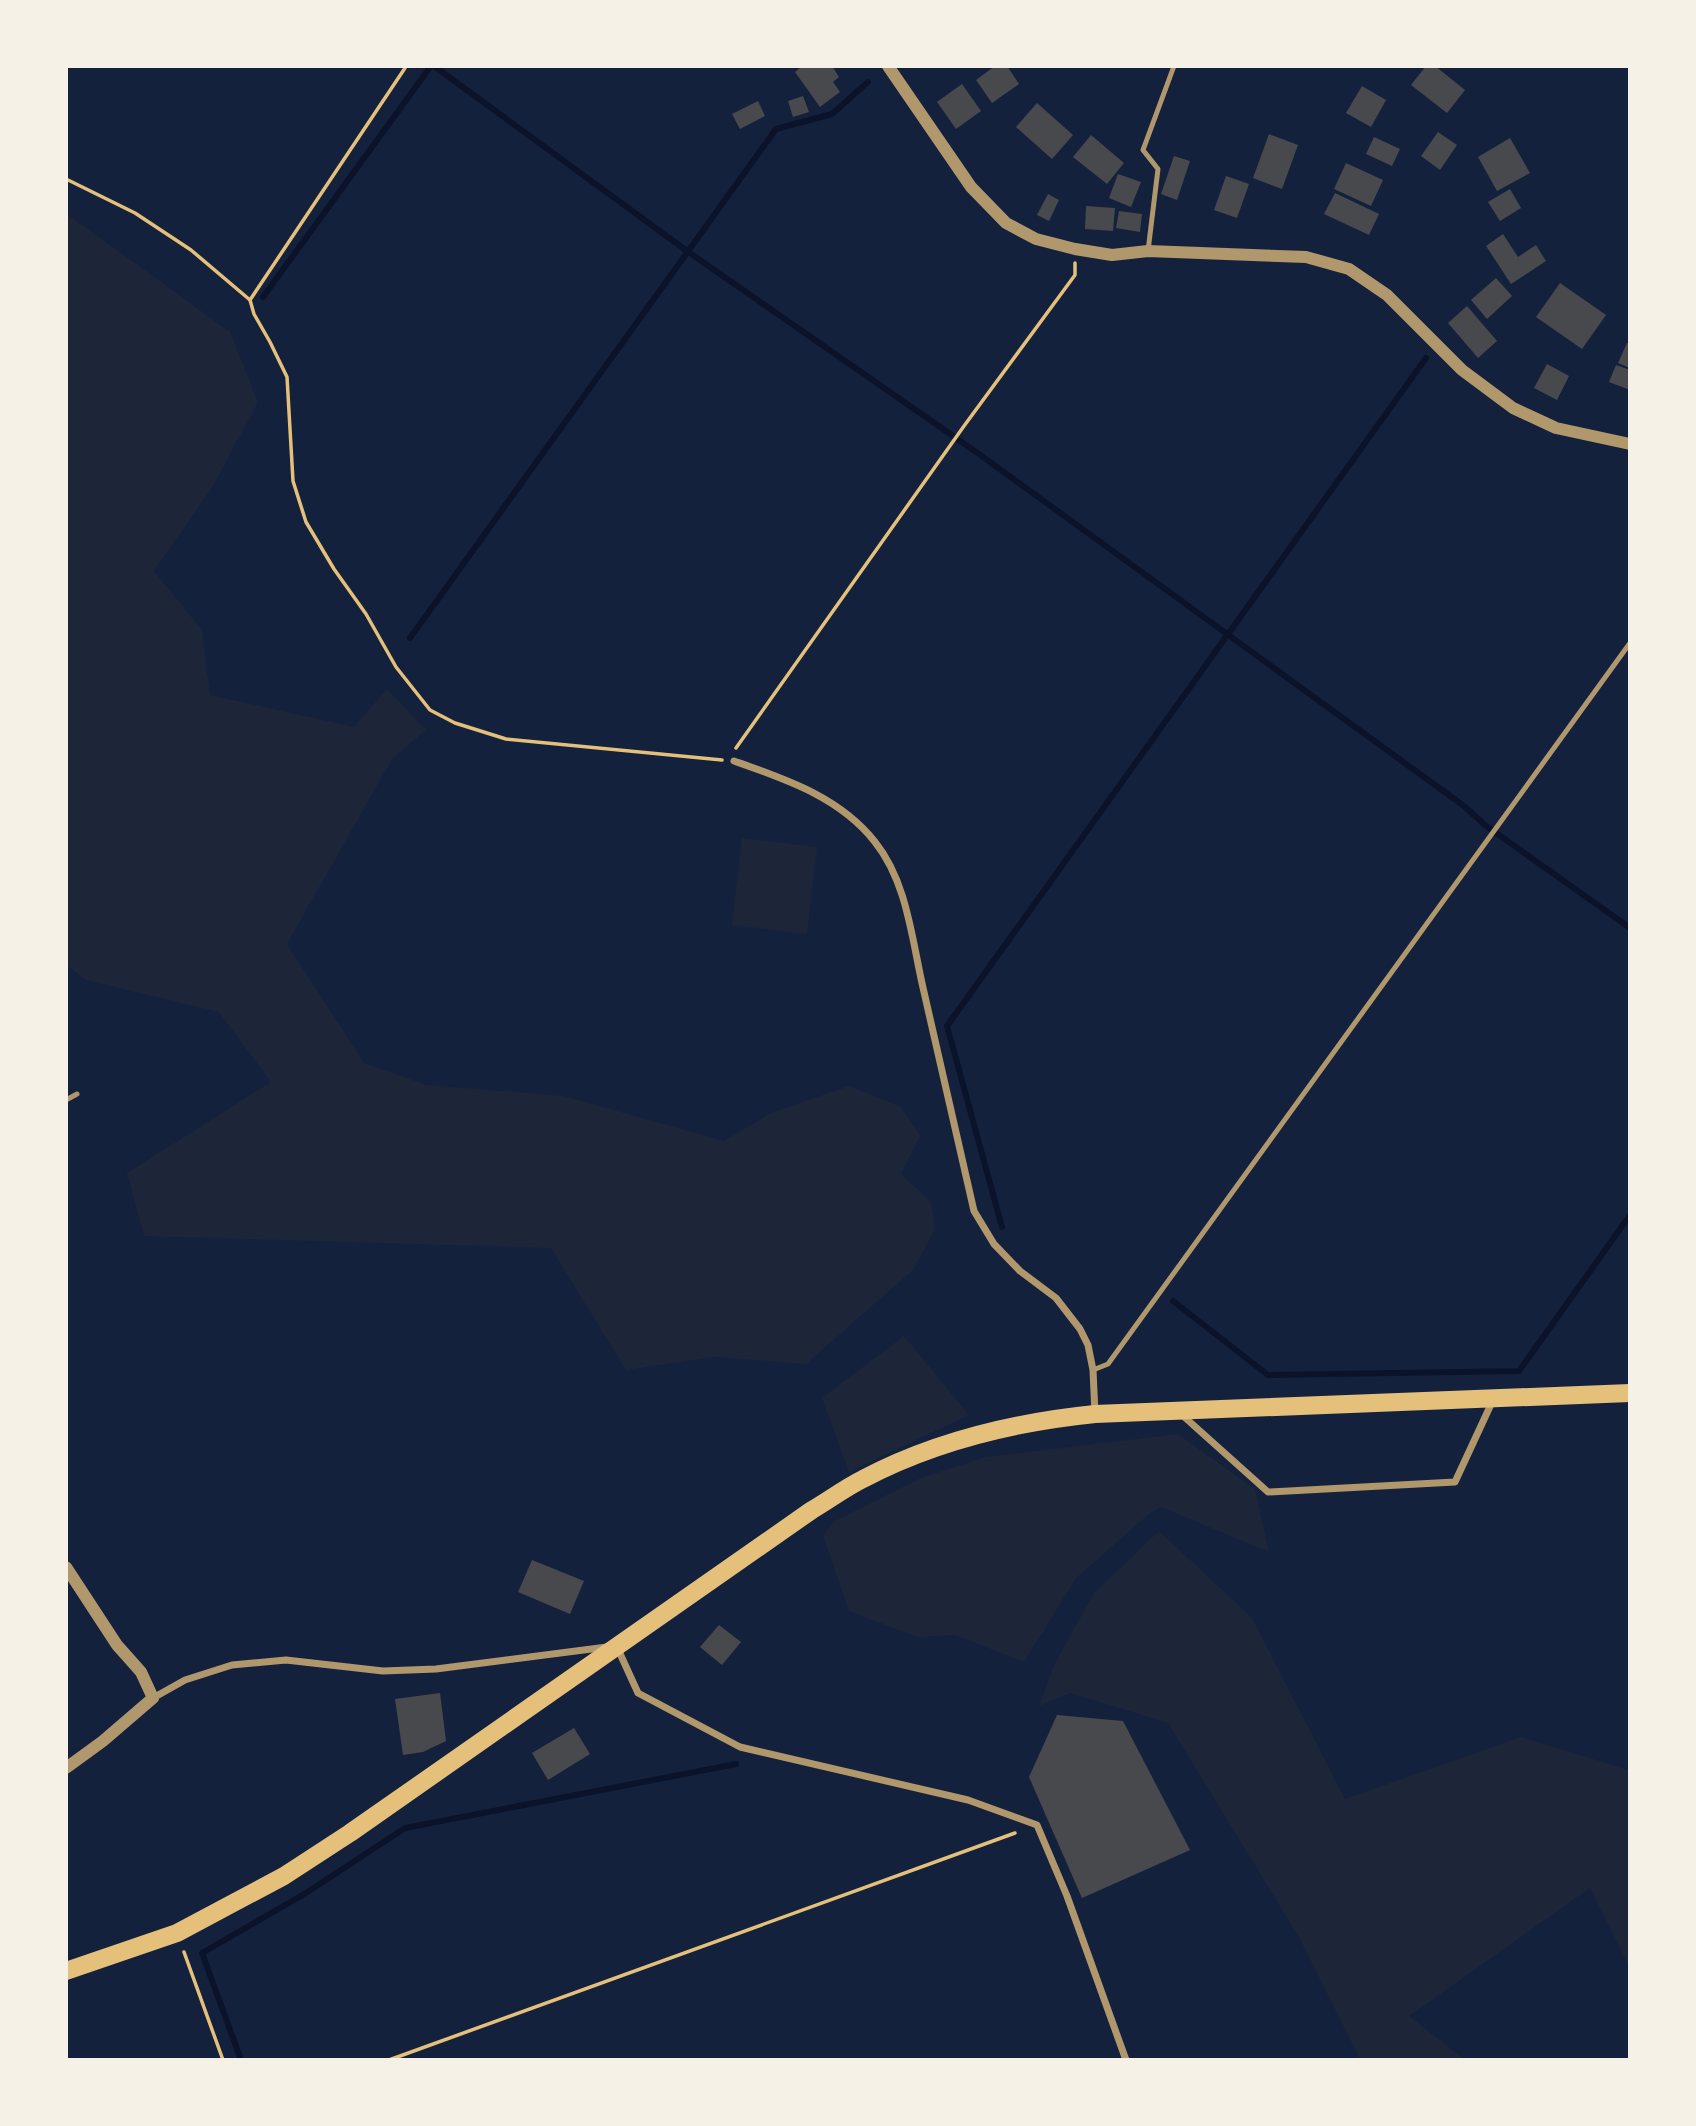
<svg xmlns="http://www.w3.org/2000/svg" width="1696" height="2126" viewBox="0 0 1696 2126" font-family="Cabin,sans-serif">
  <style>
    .green { fill: #1d2539 }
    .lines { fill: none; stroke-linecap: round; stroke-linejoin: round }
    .stream { stroke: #0b132b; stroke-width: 6 }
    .building { fill: #48494c }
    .path { stroke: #e5c07b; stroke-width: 3.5 }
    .service { stroke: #b1986c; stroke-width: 5 }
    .minor { stroke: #b1986c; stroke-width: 7 }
    .tertiary { stroke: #b1986c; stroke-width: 12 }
    .trunk { stroke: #e5c07b; stroke-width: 18 }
  </style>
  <rect width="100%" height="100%" fill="#14213d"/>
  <g class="green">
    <path d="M 67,214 L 230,332 L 258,402 L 213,486 L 154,571 L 202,630 L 210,695 L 354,727 L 387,689 L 426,730 L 392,759 L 287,944 L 364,1063 L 427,1085 L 564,1096 L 724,1141 L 771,1113 L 849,1086 L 901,1107 L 920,1136 L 901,1174 L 931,1202 L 935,1229 L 913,1270 L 806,1364 L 715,1357 L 626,1370 L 551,1248 L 144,1236 L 127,1173 L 271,1082 L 219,1012 L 86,980 L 67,966 Z"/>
    <path d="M 742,838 L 817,847 L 807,934 L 732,925 Z"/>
    <path d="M 904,1336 L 969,1415 L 849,1472 L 822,1398 Z"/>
    <path d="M 1178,1434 L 1255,1489 L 1269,1552 L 1161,1507 L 1149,1514 L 1076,1578 L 1024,1662 L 955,1635 L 917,1637 L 849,1611 L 823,1536 L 833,1522 L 921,1478 L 986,1457 Z"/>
    <path d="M 1159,1531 L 1252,1618 L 1345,1799 L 1521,1737 L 1629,1770 L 1629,1966 L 1590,1888 L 1409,2016 L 1464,2059 L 1360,2059 L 1299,1937 L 1168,1723 L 1070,1693 L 1039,1706 L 1054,1665 L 1094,1593 Z"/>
  </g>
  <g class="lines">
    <g class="stream">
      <path d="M 434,66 L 687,251 L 979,454 L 1464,806 L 1485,825 L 1630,928"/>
      <path d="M 263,297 L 431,66"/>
      <path d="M 410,638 L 776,129 L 832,114 L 868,82"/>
      <path d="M 1002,1227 L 947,1026 L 1426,358"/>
      <path d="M 1173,1301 L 1268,1375 L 1519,1371 L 1630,1215"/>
      <path d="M 241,2060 L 202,1953 L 306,1893 L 405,1828 L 736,1764"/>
    </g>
  </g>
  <g class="building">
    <path d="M 802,66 L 832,66 L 839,77 L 833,82 L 840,92 L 820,107 L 795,72 Z"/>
    <path d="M 995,66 L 1007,66 L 1019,84 L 992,103 L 976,80 Z"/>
    <path d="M 1426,66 L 1435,66 L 1465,90 L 1447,113 L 1411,85 Z"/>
    <path d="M 962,84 L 981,111 L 956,129 L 937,102 Z"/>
    <path d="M 1362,86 L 1386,100 L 1371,127 L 1346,113 Z"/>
    <path d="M 803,96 L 809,112 L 793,117 L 788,101 Z"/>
    <path d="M 758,101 L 765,116 L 740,129 L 732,114 Z"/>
    <path d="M 1037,103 L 1073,135 L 1052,159 L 1016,127 Z"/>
    <path d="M 1438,132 L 1457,145 L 1440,170 L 1421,156 Z"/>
    <path d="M 1269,134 L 1298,145 L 1282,189 L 1253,178 Z"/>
    <path d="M 1091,135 L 1124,163 L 1107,184 L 1073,157 Z"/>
    <path d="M 1374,137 L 1400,149 L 1392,166 L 1366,154 Z"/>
    <path d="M 1510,138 L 1530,173 L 1497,191 L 1478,157 Z"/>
    <path d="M 1174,156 L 1190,161 L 1177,200 L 1161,194 Z"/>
    <path d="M 1346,163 L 1383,180 L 1371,206 L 1334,189 Z"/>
    <path d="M 1118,174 L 1141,182 L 1131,207 L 1109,198 Z"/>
    <path d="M 1226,176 L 1249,184 L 1237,218 L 1214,210 Z"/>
    <path d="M 1510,189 L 1521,208 L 1500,221 L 1488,202 Z"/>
    <path d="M 1335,193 L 1379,214 L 1369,235 L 1324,214 Z"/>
    <path d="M 1048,194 L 1059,200 L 1049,221 L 1037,215 Z"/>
    <path d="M 1086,206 L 1115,208 L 1113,231 L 1085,229 Z"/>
    <path d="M 1119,211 L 1142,214 L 1140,232 L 1116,228 Z"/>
    <path d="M 1503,234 L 1518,257 L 1536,245 L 1546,261 L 1511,284 L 1486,246 Z"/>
    <path d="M 1496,278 L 1512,296 L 1487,319 L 1471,300 Z"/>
    <path d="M 1560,283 L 1606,315 L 1582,349 L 1536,317 Z"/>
    <path d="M 1467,306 L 1497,341 L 1478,358 L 1448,323 Z"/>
    <path d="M 1627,343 L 1630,344 L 1630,368 L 1618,363 Z"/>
    <path d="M 1547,364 L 1569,376 L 1557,400 L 1534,388 Z"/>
    <path d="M 1616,365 L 1630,370 L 1630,390 L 1609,382 Z"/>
    <path d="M 532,1560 L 584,1581 L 570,1614 L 518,1592 Z"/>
    <path d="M 719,1625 L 741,1642 L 722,1665 L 700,1647 Z"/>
    <path d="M 440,1693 L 446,1741 L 423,1752 L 403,1755 L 395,1699 Z"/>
    <path d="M 1057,1715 L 1123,1721 L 1190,1850 L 1082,1898 L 1029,1777 Z"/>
    <path d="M 574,1728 L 590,1754 L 548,1780 L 532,1753 Z"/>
  </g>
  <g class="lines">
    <g class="path">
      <path d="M 66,179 L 135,213 L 191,250 L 250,300 L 254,314 L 270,342 L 287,377 L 293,481 L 306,522 L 334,569 L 366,614 L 396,667 L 430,710 L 455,723 L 506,739 L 722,760"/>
      <path d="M 250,300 L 405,68"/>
      <path d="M 736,748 L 964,426 L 1075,275 L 1075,263"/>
      <path d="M 184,1952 L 223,2060"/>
      <path d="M 389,2060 L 1015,1833"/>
    </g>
    <g class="service">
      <path d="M 1148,251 L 1158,169 L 1143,150 L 1174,66"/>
      <path d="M 66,1100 L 77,1094"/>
      <path d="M 1093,1370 L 1108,1364 L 1630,643"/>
    </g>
    <g class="minor">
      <path d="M 734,761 C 785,779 840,797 875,842 C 908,883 912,942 924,992 C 940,1065 957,1138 974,1211 L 994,1244 L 1020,1271 L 1056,1298 L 1080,1329 L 1088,1345 L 1093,1370 L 1095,1414"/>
      <path d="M 1181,1414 L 1268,1492 L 1455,1482 L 1493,1400"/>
      <path d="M 617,1647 L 638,1693 L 740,1747 L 968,1800 L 1037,1825 L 1067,1896 L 1126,2060"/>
      <path d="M 153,1698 L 185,1680 L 232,1665 L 286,1660 L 383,1671 L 436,1669 L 607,1647"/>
    </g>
    <g class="tertiary">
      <path d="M 888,66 L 971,187 L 1006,223 L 1036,239 L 1075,249 L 1112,255 L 1148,251 L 1306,257 L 1349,269 L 1387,295 L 1462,370 L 1513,408 L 1556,428 L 1630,444"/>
      <path d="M 66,1567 L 117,1645 L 141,1672 L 153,1698 L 103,1741 L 66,1768"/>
    </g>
    <path class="trunk" d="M 66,1971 L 177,1933 L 284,1876 L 350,1833 L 812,1510 C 829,1500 845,1488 863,1479 C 933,1442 1016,1422 1095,1414 L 1630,1393"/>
  </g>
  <rect width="1696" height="2126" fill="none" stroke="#f6f1e7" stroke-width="136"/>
</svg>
